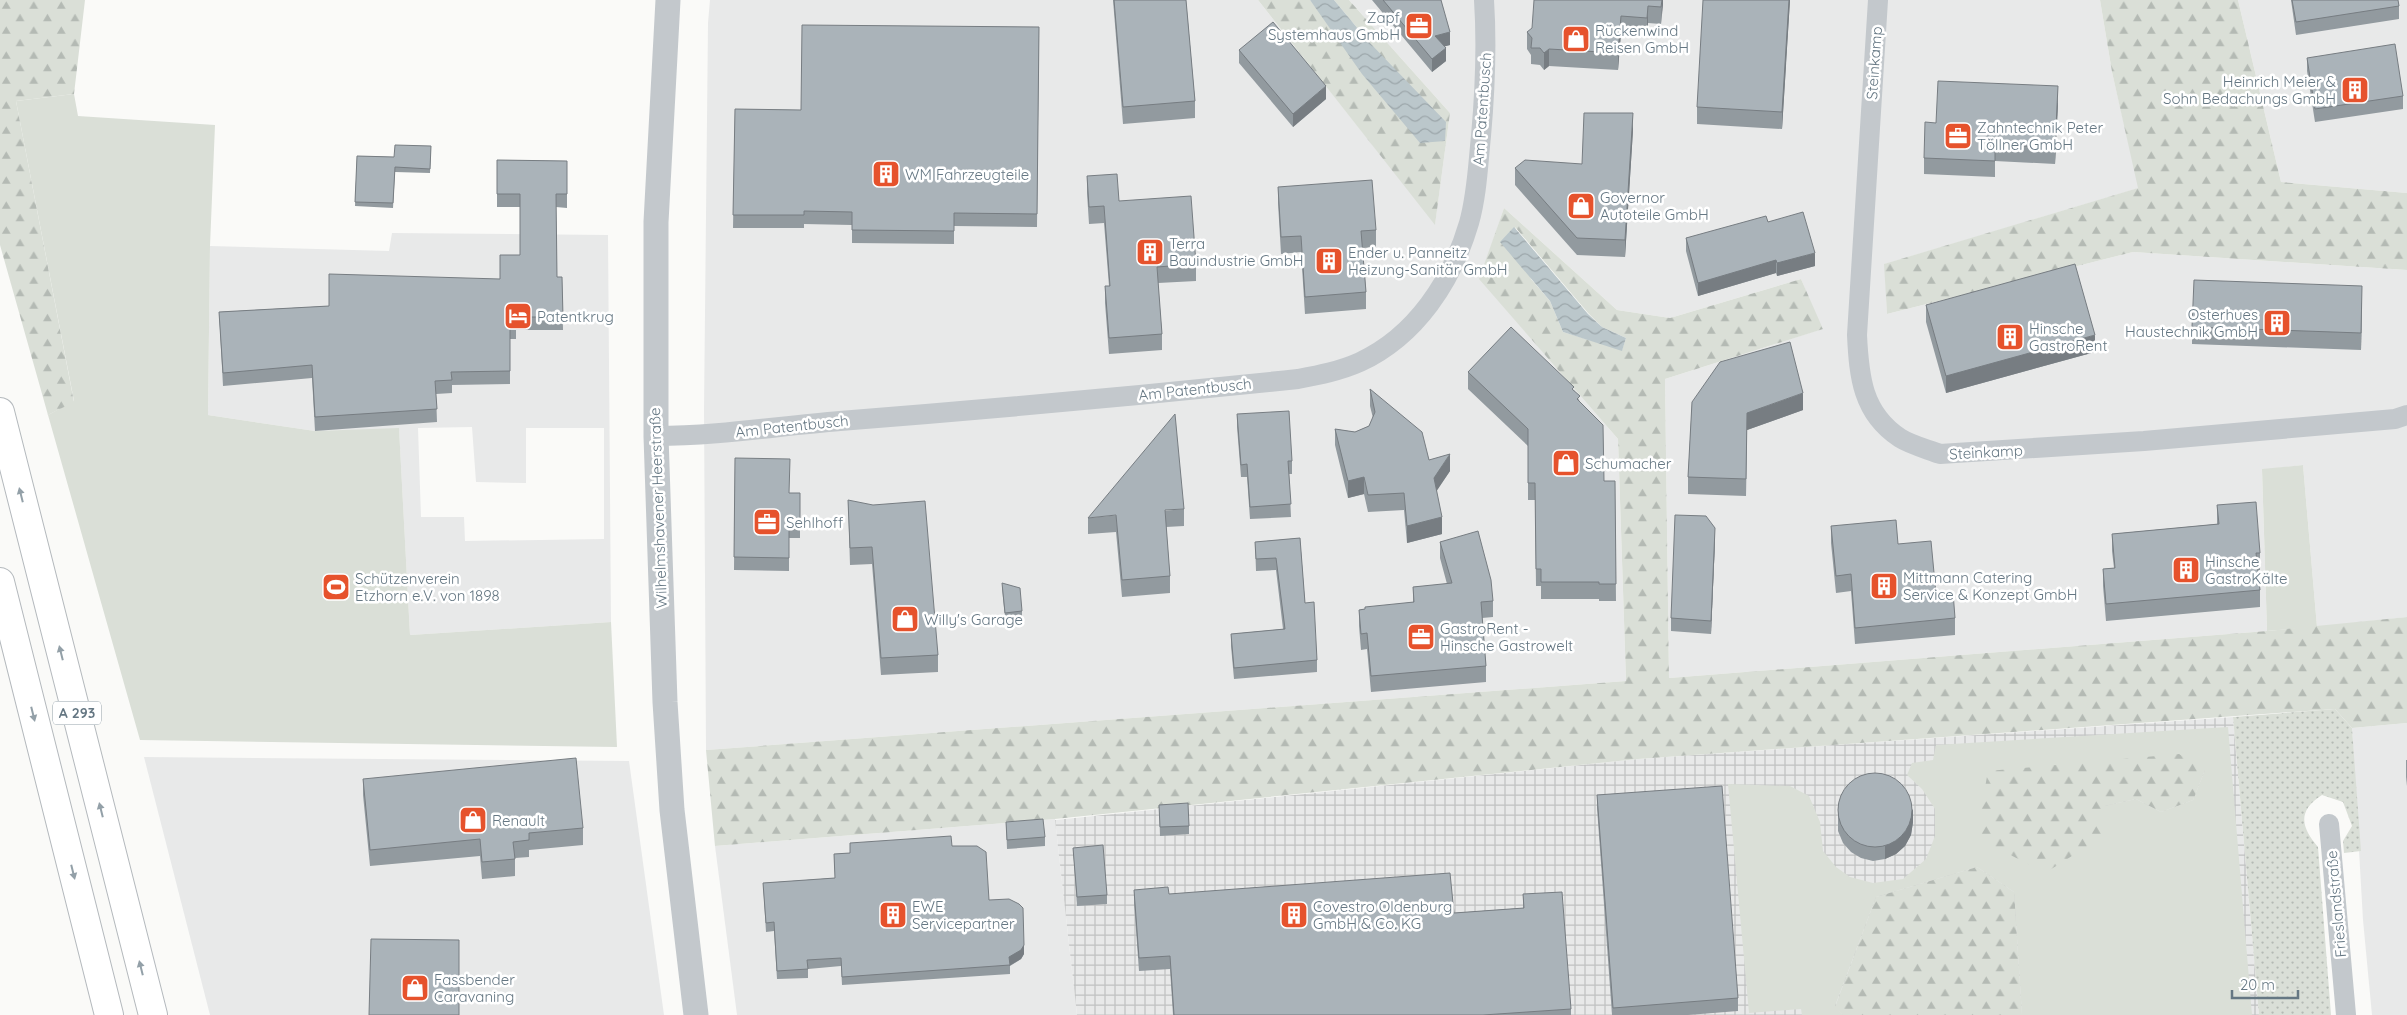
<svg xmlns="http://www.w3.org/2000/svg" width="2407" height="1015" viewBox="0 0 2407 1015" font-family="Quicksand,sans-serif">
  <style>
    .built { fill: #e8e9e9; fill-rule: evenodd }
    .industrial { fill: url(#industrial-grid) }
    .grass { fill: #dadfd7; fill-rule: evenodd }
    .forest { fill: url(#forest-firs); fill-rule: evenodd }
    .park { fill: url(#park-dots) }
    .water { fill: url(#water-waves) }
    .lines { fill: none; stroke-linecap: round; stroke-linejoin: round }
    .motorway-casing { stroke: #b4b9bd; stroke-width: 30 }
    .minor { stroke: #c3c8cc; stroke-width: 20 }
    .tertiary { stroke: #c3c8cc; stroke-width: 25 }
    .motorway { stroke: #fff; stroke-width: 28 }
    .wall { fill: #929a9f }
    .shaded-wall { fill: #777d82 }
    .building { fill: #aab3b9; stroke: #777d82 }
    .oneway { fill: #93a0a8 }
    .labels { text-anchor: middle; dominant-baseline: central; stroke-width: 5; stroke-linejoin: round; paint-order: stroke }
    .shield { fill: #fff; stroke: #93a0a8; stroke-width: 1 }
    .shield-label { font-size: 14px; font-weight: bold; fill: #657783 }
    .poi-label { font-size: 15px; fill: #657783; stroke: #fff; text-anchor: start }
    .street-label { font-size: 15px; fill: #657783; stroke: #fff }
  </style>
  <defs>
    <pattern id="industrial-grid" width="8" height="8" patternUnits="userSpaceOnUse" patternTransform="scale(1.25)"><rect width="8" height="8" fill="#e8e9e9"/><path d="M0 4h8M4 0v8" fill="none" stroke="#c0c2c2"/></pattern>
    <pattern id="forest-firs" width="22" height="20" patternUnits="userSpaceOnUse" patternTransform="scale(1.25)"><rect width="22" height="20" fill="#dadfd7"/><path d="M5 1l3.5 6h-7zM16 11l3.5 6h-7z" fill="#b4bab4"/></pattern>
    <pattern id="park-dots" width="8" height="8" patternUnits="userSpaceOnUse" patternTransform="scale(1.25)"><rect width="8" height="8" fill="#dadfd7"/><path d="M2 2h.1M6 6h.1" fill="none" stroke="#b4bab4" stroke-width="1.8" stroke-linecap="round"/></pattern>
    <pattern id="water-waves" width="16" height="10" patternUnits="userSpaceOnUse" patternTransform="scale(1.25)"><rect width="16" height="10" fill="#bbc7cb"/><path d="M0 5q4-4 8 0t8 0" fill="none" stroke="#9ca6aa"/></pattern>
  </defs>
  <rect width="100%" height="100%" fill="#fafaf8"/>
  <g class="built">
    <path d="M 710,0 L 1258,0 L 1435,224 L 1450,113 L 1349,0 L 2100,0 L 2112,72 L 2139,188 L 1885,264 L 1887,314 L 2133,252 L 2407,270 L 2407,617 L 2317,627 L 2303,465 L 2262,470 L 2267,631 L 1669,678 L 1665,379 L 1822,329 L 1801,279 L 1670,318 L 1617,310 L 1504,208 L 1480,279 L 1618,439 L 1626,681 L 706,750 L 704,410 L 708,23 Z"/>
    <path d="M 2238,0 L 2407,0 L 2407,193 L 2281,182 Z"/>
    <path d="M 392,233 L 608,235 L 611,622 L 410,635 L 399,429 L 315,431 L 208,415 L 210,246 L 389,251 ZM 472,427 L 476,482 L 526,483 L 526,428 L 604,428 L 604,539 L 465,541 L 464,517 L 421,517 L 418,428 Z"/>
    <path d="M 2407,723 L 2407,1015 L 2372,1015 L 2363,920 L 2352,728 Z"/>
    <path d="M 144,757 L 629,761 L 664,1015 L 210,1015 Z"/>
    <path d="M 1055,819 L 1077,1015 L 737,1015 L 715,846 Z"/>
  </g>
  <path class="industrial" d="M 2233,717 L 2259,1015 L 1077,1015 L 1055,820 L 1638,759 Z"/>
  <g class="grass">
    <path d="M 74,94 L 78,116 L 215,125 L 210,246 L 208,415 L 315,431 L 399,428 L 410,635 L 611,622 L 617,747 L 140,740 L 48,415 L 74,401 L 16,101 Z"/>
    <path d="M 2303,465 L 2317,627 L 2267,631 L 2262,469 Z"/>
    <path d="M 2228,727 L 2252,1015 L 2022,1015 L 2014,892 L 1977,867 L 1876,897 L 1835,1006 L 1843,1015 L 1802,1015 L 1801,1009 L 1749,1013 L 1728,784 L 1790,786 L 1809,796 L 1820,822 L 1823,851 L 1836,867 L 1850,877 L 1873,883 L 1903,879 L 1926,859 L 1935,836 L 1935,809 L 1922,789 L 1907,775 L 1912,763 L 1933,760 L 1936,745 ZM 2205,770 L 2193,800 L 2161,812 L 2136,799 L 2104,806 Z"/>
  </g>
  <g class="forest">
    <path d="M 0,0 L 85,0 L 74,94 L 16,101 L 74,402 L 48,415 L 0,245 Z"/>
    <path d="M 1258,0 L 1310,0 L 1431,141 L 1445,141 L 1369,42 L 1334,0 L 1349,0 L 1450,113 L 1435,225 Z"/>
    <path d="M 2100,0 L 2238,0 L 2281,182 L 2407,193 L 2407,270 L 2133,252 L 1887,314 L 1884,264 L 2138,188 L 2112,72 Z"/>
    <path d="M 1504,208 L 1617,310 L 1670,318 L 1801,279 L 1823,329 L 1665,379 L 1669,678 L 2267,631 L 2407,617 L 2407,723 L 2352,728 L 2335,709 L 1638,759 L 1055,819 L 715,846 L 706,750 L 1626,681 L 1618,439 L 1479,279 ZM 1515,227 L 1588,313 L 1602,327 L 1626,338 L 1622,350 L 1563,332 L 1550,301 L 1531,279 Z"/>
    <path d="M 2179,754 L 2205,770 L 2193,800 L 2161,812 L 2136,799 L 2104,806 L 2102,837 L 2045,873 L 1976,837 L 1988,771 Z"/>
    <path d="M 1977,867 L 2014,892 L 2022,1015 L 1843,1015 L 1835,1007 L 1876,897 Z"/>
  </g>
  <path class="park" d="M 2335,709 L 2352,728 L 2361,851 L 2344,853 L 2343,841 L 2352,826 L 2343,802 L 2322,795 C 2297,811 2301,827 2318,847 L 2331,1015 L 2259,1015 L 2233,717 Z"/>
  <g class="water">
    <path d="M 1310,0 L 1334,0 L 1369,42 L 1446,122 L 1445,141 L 1420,143 L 1362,74 Z"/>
    <path d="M 1514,227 L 1588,314 L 1602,327 L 1626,338 L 1622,351 L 1563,332 L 1550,301 L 1500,242 Z"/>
  </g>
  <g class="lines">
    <defs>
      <g id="motorway">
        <path d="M 0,412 L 153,1015"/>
        <path d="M 0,582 L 109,1015"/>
      </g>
    </defs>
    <use href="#motorway" class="motorway-casing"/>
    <g class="minor">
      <path d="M 1878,0 L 1857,335 C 1859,376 1862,413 1900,438 C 1911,445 1927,449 1940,454 L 2144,441 L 2395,419 L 2407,415"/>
      <path d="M 656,436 C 717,436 778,426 840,421 C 993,409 1145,395 1298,379 C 1319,375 1340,371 1360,362 C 1416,336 1452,281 1469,223 C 1477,195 1478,165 1481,136 C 1485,91 1487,45 1484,0"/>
      <path d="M 2329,824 L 2346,1015"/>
    </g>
    <path class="tertiary" d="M 668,0 L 656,222 L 656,436 L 665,702 L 672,810 L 696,1015"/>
    <use href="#motorway" class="motorway"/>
  </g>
  <g class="wall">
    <path d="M 1113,0 L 1186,0 L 1195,101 L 1195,118 L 1123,124 Z"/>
    <path d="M 1372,0 L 1441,0 L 1450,45 L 1444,46 L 1446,61 L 1432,72 Z"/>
    <path d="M 1663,0 L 1661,24 L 1648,23 L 1647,35 L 1621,33 L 1618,70 L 1549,66 L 1544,70 L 1540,65 L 1531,64 L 1531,55 L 1527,49 L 1527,32 Z"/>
    <path d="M 1790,0 L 1782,129 L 1697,124 L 1697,107 Z"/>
    <path d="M 2291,0 L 2398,0 L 2399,6 L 2399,19 L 2296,35 Z"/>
    <path d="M 1039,27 L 1037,227 L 954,226 L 954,244 L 852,243 L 852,225 L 804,224 L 804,228 L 733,228 L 735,109 L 801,110 Z"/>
    <path d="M 1239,50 L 1326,99 L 1293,127 L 1239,63 Z"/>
    <path d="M 2307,58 L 2403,96 L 2403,109 L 2315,122 L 2307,71 Z"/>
    <path d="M 2058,103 L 2055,164 L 1995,161 L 1995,177 L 1924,174 L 1924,158 L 1936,123 Z"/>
    <path d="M 1633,130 L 1625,257 L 1577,255 L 1515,185 L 1515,168 L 1582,164 Z"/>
    <path d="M 431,146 L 430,173 L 395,172 L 393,208 L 355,206 L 357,156 L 394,157 Z"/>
    <path d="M 497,160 L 567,161 L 567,208 L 556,207 L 557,277 L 562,277 L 563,330 L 516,330 L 516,339 L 510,339 L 510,384 L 452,385 L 452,393 L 436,394 L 437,422 L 315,431 L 312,378 L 223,386 L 219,312 L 329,306 L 500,279 L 520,255 L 520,207 L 497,207 Z"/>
    <path d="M 1087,176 L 1119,201 L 1196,264 L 1196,281 L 1158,283 L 1162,334 L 1162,350 L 1109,354 L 1105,303 L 1105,286 L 1109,286 L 1104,223 L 1089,224 L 1087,193 Z"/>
    <path d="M 1278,187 L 1376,230 L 1376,247 L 1363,248 L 1366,292 L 1366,309 L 1305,314 L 1301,252 L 1281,254 L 1278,203 Z"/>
    <path d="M 1768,222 L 1815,266 L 1777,276 L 1776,273 L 1698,296 L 1686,251 L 1686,238 Z"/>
    <path d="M 2362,303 L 2361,350 L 2192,344 L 2192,327 Z"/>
    <path d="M 1926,305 L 2095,352 L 1946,393 L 1926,322 Z"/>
    <path d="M 1468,372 L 1574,390 L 1580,402 L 1604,481 L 1615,481 L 1616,601 L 1599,601 L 1599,599 L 1541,599 L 1541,586 L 1536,586 L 1535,500 L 1528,500 L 1528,446 L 1468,389 Z"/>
    <path d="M 1370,389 L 1429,460 L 1450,471 L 1436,491 L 1442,534 L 1407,543 L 1404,510 L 1368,512 L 1364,494 L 1348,498 L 1335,445 L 1335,429 L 1355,432 L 1369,426 L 1373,418 L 1370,406 Z"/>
    <path d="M 1692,402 L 1803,410 L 1747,430 L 1746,496 L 1688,494 L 1688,477 Z"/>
    <path d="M 1237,414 L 1292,461 L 1292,474 L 1289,474 L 1291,517 L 1250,519 L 1247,477 L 1241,477 L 1237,427 Z"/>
    <path d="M 735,458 L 789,493 L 800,493 L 800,538 L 789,538 L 789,571 L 734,570 Z"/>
    <path d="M 848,500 L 938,655 L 938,672 L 881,675 L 872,564 L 850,565 Z"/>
    <path d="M 2217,505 L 2260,553 L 2260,570 L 2258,570 L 2260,590 L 2260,607 L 2106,621 L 2103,586 L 2103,569 L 2114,568 L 2112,551 L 2112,534 L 2217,524 Z"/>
    <path d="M 1184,509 L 1184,526 L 1166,527 L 1170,576 L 1170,593 L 1122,597 L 1116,532 L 1088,534 L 1088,518 Z"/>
    <path d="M 1831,526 L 1898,544 L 1955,618 L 1955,635 L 1855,644 L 1851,591 L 1836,593 L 1831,543 Z"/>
    <path d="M 1300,538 L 1305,603 L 1317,660 L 1317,672 L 1234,679 L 1231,646 L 1231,634 L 1283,629 L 1276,570 L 1256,571 L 1255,542 Z"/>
    <path d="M 1715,541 L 1711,634 L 1671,631 L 1671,618 Z"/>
    <path d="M 1440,542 L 1493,601 L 1493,617 L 1482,618 L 1486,666 L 1486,682 L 1371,692 L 1367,649 L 1361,650 L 1359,626 L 1359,610 L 1413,602 L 1413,587 L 1447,584 L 1440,558 Z"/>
    <path d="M 1002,588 L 1022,611 L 1022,616 L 1005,617 Z"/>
    <path d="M 2406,760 L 2407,760 L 2407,786 L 2406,777 Z"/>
    <path d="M 363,779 L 583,828 L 583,845 L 529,850 L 529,857 L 515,858 L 515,876 L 482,879 L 480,856 L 370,866 L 363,795 Z"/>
    <path d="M 1597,795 L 1738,998 L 1738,1011 L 1688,1015 L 1612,1015 L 1597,808 Z"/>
    <path d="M 1159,805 L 1189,826 L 1189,834 L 1160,836 Z"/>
    <path d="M 1838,807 L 1913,822 L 1911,835 L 1905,846 L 1896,854 L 1885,859 L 1873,861 L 1861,858 L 1851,852 L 1843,843 L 1838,831 Z"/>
    <path d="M 1006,822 L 1045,837 L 1045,846 L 1007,849 Z"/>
    <path d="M 850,843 L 952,846 L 989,900 L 1024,954 L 1021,959 L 1010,966 L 1010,974 L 842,985 L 841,966 L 808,969 L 808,978 L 777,979 L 774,931 L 766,932 L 763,883 L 835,878 L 834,854 L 850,853 Z"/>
    <path d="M 1073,848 L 1107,895 L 1107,904 L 1077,906 Z"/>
    <path d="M 1134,890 L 1169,894 L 1454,913 L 1523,908 L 1523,894 L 1571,1009 L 1571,1015 L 1173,1015 L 1170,969 L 1139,971 L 1134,903 Z"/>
  </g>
  <g class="shaded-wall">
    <path d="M 1662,0 L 1663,0 L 1663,5 L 1661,24 Z"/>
    <path d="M 1789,0 L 1790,0 L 1782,129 L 1782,112 Z"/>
    <path d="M 1648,6 L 1648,23 L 1647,35 L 1647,18 Z"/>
    <path d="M 1621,16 L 1621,33 L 1618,70 L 1618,53 Z"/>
    <path d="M 1450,32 L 1450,45 L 1435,49 L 1435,36 Z"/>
    <path d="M 1446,48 L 1446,61 L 1432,72 L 1432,59 Z"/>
    <path d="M 1549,49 L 1549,66 L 1544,70 L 1544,53 Z"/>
    <path d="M 1326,86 L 1326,99 L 1293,127 L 1293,114 Z"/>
    <path d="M 2058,86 L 2058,103 L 2055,164 L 2055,147 Z"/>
    <path d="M 1633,113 L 1633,130 L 1625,257 L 1625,240 Z"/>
    <path d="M 1815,253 L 1815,266 L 1777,276 L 1777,263 Z"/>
    <path d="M 1776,260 L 1776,273 L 1698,296 L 1698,283 Z"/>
    <path d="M 2362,286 L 2362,303 L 2361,350 L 2361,333 Z"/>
    <path d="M 2095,335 L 2095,352 L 1946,393 L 1946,376 Z"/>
    <path d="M 1803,393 L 1803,410 L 1747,430 L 1746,496 L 1747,413 Z"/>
    <path d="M 1450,454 L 1450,471 L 1434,495 L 1434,478 Z"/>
    <path d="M 1364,477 L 1364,494 L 1348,498 L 1348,481 Z"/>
    <path d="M 1442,517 L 1442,534 L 1407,543 L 1407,526 Z"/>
    <path d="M 1715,528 L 1715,541 L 1711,634 L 1711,621 Z"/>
    <path d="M 1913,809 L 1913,822 L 1911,835 L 1905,846 L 1896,854 L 1885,859 L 1885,846 Z"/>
    <path d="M 1024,945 L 1024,954 L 1021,959 L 1009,966 L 1009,957 Z"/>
  </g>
  <g class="building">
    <path d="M 1114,0 L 1186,0 L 1195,101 L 1123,107 Z"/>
    <path d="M 1383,0 L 1441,0 L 1450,32 L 1435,36 L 1446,48 L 1432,59 Z"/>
    <path d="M 1534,0 L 1662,0 L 1661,7 L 1648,6 L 1647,18 L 1621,16 L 1618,53 L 1549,49 L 1544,53 L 1540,48 L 1531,48 L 1532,38 L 1527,32 L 1532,28 Z"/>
    <path d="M 1703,0 L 1789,0 L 1782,112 L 1697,107 Z"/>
    <path d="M 2292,0 L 2398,0 L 2399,6 L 2296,22 Z"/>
    <path d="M 1273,22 L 1326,86 L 1293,114 L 1239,50 Z"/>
    <path d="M 802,25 L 1039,27 L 1037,214 L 954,213 L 954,231 L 852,230 L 852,212 L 804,211 L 804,215 L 733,215 L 735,109 L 801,110 Z"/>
    <path d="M 2395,44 L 2403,96 L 2315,109 L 2307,58 Z"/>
    <path d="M 1938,81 L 2058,86 L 2055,147 L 1995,145 L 1995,161 L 1924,158 L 1925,122 L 1936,123 Z"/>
    <path d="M 1584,113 L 1633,113 L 1625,240 L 1577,238 L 1515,168 L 1525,160 L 1582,164 Z"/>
    <path d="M 395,145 L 431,146 L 430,169 L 395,167 L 393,203 L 355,202 L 357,156 L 394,157 Z"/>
    <path d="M 497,160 L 567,161 L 567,194 L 556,194 L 557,277 L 562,277 L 563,317 L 516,317 L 516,326 L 510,326 L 510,371 L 451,372 L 452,380 L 435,381 L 437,409 L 315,417 L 312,365 L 223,373 L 219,312 L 329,306 L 329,274 L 500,279 L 500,255 L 520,255 L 520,194 L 497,194 Z"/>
    <path d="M 1117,174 L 1119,201 L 1191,196 L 1196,264 L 1157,267 L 1162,334 L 1109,338 L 1105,286 L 1110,286 L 1104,206 L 1089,207 L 1087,176 Z"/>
    <path d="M 1372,180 L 1376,230 L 1361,231 L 1366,292 L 1305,297 L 1301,236 L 1281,237 L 1278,187 Z"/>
    <path d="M 1803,212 L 1815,253 L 1777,263 L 1776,260 L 1698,283 L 1686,238 L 1766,216 L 1768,222 Z"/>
    <path d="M 2075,264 L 2095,335 L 1946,376 L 1926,305 Z"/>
    <path d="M 2194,280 L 2362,286 L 2361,333 L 2192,327 Z"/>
    <path d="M 1511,327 L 1574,387 L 1572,389 L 1580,396 L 1577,399 L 1603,425 L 1604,481 L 1615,481 L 1616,584 L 1599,584 L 1599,582 L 1541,582 L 1541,569 L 1536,569 L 1535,483 L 1528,483 L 1528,429 L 1468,372 Z"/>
    <path d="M 1790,342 L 1803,393 L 1747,413 L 1746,479 L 1688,477 L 1692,402 L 1720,362 Z"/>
    <path d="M 1370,389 L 1422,432 L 1429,460 L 1450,454 L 1434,478 L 1442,517 L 1407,526 L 1404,493 L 1368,495 L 1364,477 L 1348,481 L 1335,429 L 1355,432 L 1369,426 L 1375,412 Z"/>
    <path d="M 1289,411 L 1292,461 L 1288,461 L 1291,504 L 1250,507 L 1247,464 L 1241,465 L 1237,414 Z"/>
    <path d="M 1175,414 L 1184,509 L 1165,510 L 1170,576 L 1122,580 L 1116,515 L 1088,518 Z"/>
    <path d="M 735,458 L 790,459 L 789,493 L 800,493 L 800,525 L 789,525 L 789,558 L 734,557 Z"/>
    <path d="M 848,500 L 873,505 L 925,501 L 938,655 L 881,658 L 872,547 L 850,548 Z"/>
    <path d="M 2256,502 L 2260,553 L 2256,553 L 2260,590 L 2106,604 L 2103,569 L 2115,568 L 2112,534 L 2219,524 L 2217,505 Z"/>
    <path d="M 1675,515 L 1706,516 L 1715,528 L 1711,621 L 1671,618 Z"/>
    <path d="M 1896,520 L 1898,544 L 1931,541 L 1936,594 L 1953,592 L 1955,618 L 1855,628 L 1851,574 L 1836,576 L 1831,526 Z"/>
    <path d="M 1478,531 L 1491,580 L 1493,601 L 1481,602 L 1486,666 L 1371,676 L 1367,633 L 1361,634 L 1359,610 L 1365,609 L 1365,607 L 1414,602 L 1413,587 L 1452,583 L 1440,542 Z"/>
    <path d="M 1300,538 L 1305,603 L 1314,602 L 1317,660 L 1234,668 L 1231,634 L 1285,629 L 1276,558 L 1256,559 L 1255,542 Z"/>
    <path d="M 1002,583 L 1020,588 L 1022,611 L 1005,613 Z"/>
    <path d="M 576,758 L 583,828 L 529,833 L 529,840 L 513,842 L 515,859 L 482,862 L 480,839 L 370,850 L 363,779 Z"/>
    <circle cx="1875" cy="810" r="37"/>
    <path d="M 1722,786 L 1738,998 L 1613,1008 L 1597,795 Z"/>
    <path d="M 1188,803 L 1189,826 L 1160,827 L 1159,805 Z"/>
    <path d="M 1043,819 L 1045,837 L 1007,840 L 1006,822 Z"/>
    <path d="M 951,836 L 952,846 L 977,846 L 986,852 L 989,900 L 1009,899 L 1019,904 L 1023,908 L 1024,945 L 1021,950 L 1009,957 L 1010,965 L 842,977 L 841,958 L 807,960 L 808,969 L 777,971 L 774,922 L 766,923 L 763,883 L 835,878 L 834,854 L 850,853 L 850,843 Z"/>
    <path d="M 1103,845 L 1107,895 L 1077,897 L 1073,848 Z"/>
    <path d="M 1450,873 L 1454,913 L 1524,908 L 1523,894 L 1562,892 L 1571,1009 L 1483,1015 L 1174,1015 L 1170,956 L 1139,958 L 1134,890 L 1168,887 L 1169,894 Z"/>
    <path d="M 371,939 L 459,940 L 459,1015 L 369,1015 Z"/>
  </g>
  <defs><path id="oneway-solid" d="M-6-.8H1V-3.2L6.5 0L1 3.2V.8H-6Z" transform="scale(1.25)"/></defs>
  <g class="oneway">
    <use href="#oneway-solid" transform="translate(21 495) rotate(-104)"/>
    <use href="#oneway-solid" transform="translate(61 653) rotate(-104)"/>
    <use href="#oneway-solid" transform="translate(33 714) rotate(76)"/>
    <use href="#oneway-solid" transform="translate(101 810) rotate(-104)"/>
    <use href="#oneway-solid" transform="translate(73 872) rotate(76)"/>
    <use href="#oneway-solid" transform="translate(141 968) rotate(-104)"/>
  </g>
  <defs>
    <symbol id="office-square" viewBox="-11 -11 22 22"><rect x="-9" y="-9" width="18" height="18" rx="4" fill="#e6522c" stroke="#fff"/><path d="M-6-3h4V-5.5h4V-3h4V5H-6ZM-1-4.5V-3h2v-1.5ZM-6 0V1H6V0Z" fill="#fff"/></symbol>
    <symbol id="shop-square" viewBox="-11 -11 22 22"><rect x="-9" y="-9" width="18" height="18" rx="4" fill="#e6522c" stroke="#fff"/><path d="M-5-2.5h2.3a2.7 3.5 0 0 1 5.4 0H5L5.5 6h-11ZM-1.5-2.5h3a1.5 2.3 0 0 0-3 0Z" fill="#fff"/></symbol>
    <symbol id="building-square" viewBox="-11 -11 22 22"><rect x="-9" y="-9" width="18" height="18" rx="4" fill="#e6522c" stroke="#fff"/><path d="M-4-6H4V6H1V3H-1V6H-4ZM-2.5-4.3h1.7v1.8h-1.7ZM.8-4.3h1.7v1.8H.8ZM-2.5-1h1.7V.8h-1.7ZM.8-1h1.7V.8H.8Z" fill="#fff"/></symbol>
    <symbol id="hotel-square" viewBox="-11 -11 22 22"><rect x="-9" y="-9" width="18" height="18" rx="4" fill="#e6522c" stroke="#fff"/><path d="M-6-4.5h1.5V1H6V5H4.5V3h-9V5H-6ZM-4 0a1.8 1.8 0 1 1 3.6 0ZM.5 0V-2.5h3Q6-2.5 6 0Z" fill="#fff"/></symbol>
    <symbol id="stadium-square" viewBox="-11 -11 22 22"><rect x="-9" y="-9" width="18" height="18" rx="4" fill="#e6522c" stroke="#fff"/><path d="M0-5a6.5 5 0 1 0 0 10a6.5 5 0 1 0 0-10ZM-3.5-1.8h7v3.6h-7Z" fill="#fff"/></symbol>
  </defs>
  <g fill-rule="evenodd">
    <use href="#office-square" x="1403" y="10" width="32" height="32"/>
    <use href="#shop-square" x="1560" y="23" width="32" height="32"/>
    <use href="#building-square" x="2339" y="74" width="32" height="32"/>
    <use href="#office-square" x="1942" y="120" width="32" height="32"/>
    <use href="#building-square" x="870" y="158" width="32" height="32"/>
    <use href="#shop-square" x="1565" y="190" width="32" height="32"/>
    <use href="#building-square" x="1134" y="236" width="32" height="32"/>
    <use href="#building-square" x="1313" y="245" width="32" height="32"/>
    <use href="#hotel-square" x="502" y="300" width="32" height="32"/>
    <use href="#building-square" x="2261" y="307" width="32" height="32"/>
    <use href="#building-square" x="1994" y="321" width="32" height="32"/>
    <use href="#shop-square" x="1550" y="447" width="32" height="32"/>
    <use href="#office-square" x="751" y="506" width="32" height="32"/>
    <use href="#building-square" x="2170" y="554" width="32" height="32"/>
    <use href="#building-square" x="1868" y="570" width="32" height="32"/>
    <use href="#stadium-square" x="320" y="571" width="32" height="32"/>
    <use href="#shop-square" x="889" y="603" width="32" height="32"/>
    <use href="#office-square" x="1405" y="621" width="32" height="32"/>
    <use href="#shop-square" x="457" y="804" width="32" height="32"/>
    <use href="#building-square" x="877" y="899" width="32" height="32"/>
    <use href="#building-square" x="1278" y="899" width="32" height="32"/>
    <use href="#shop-square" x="399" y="972" width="32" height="32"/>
  </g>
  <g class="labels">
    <rect class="shield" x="53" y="701.5" width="48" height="23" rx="4"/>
    <g class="shield-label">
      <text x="77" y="713">A 293</text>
    </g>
    <g class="poi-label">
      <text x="1400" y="17" text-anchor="end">Zapf<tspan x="1400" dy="17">Systemhaus GmbH</tspan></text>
      <text x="1595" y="30">Rückenwind<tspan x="1595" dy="17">Reisen GmbH</tspan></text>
      <text x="2336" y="81" text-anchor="end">Heinrich Meier &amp;<tspan x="2336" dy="17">Sohn Bedachungs GmbH</tspan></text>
      <text x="1977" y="127">Zahntechnik Peter<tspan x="1977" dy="17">Töllner GmbH</tspan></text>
      <text x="905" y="174">WM Fahrzeugteile</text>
      <text x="1600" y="197">Governor<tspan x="1600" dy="17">Autoteile GmbH</tspan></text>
      <text x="1169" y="243">Terra<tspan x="1169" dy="17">Bauindustrie GmbH</tspan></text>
      <text x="1348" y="252">Ender u. Panneitz<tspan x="1348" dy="17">Heizung-Sanitär GmbH</tspan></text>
      <text x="2258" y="314" text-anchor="end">Osterhues<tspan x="2258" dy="17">Haustechnik GmbH</tspan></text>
      <text x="537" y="316">Patentkrug</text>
      <text x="2029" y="328">Hinsche<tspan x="2029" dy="17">GastroRent</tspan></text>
      <text x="1585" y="463">Schumacher</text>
      <text x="786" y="522">Sehlhoff</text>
      <text x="2205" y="561">Hinsche<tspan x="2205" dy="17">GastroKälte</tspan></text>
      <text x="1903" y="577">Mittmann Catering<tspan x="1903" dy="17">Service &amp; Konzept GmbH</tspan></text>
      <text x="355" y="578">Schützenverein<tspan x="355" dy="17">Etzhorn e.V. von 1898</tspan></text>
      <text x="924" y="619">Willy's Garage</text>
      <text x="1440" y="628">GastroRent -<tspan x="1440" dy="17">Hinsche Gastrowelt</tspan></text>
      <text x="492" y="820">Renault</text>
      <text x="912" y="906">EWE<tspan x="912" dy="17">Servicepartner</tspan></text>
      <text x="1313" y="906">Covestro Oldenburg<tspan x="1313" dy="17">GmbH &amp; Co. KG</tspan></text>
      <text x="434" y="979">Fassbender<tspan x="434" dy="17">Caravaning</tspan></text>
    </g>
    <g class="street-label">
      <text transform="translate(1874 63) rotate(-86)">Steinkamp</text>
      <text transform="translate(1482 109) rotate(-86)">Am Patentbusch</text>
      <text transform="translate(1195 389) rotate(-6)">Am Patentbusch</text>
      <text transform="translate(792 426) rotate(-6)">Am Patentbusch</text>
      <text transform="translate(1986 452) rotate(-3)">Steinkamp</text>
      <text transform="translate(658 508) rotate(-92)">Wilhelmshavener Heerstraße</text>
      <text transform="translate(2336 904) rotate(-95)">Frieslandstraße</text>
    </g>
  </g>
  <path d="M2232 990v8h66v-8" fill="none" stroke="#657783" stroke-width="2.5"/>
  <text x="2240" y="990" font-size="15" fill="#657783" stroke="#ffffff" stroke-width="4" paint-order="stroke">20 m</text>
</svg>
